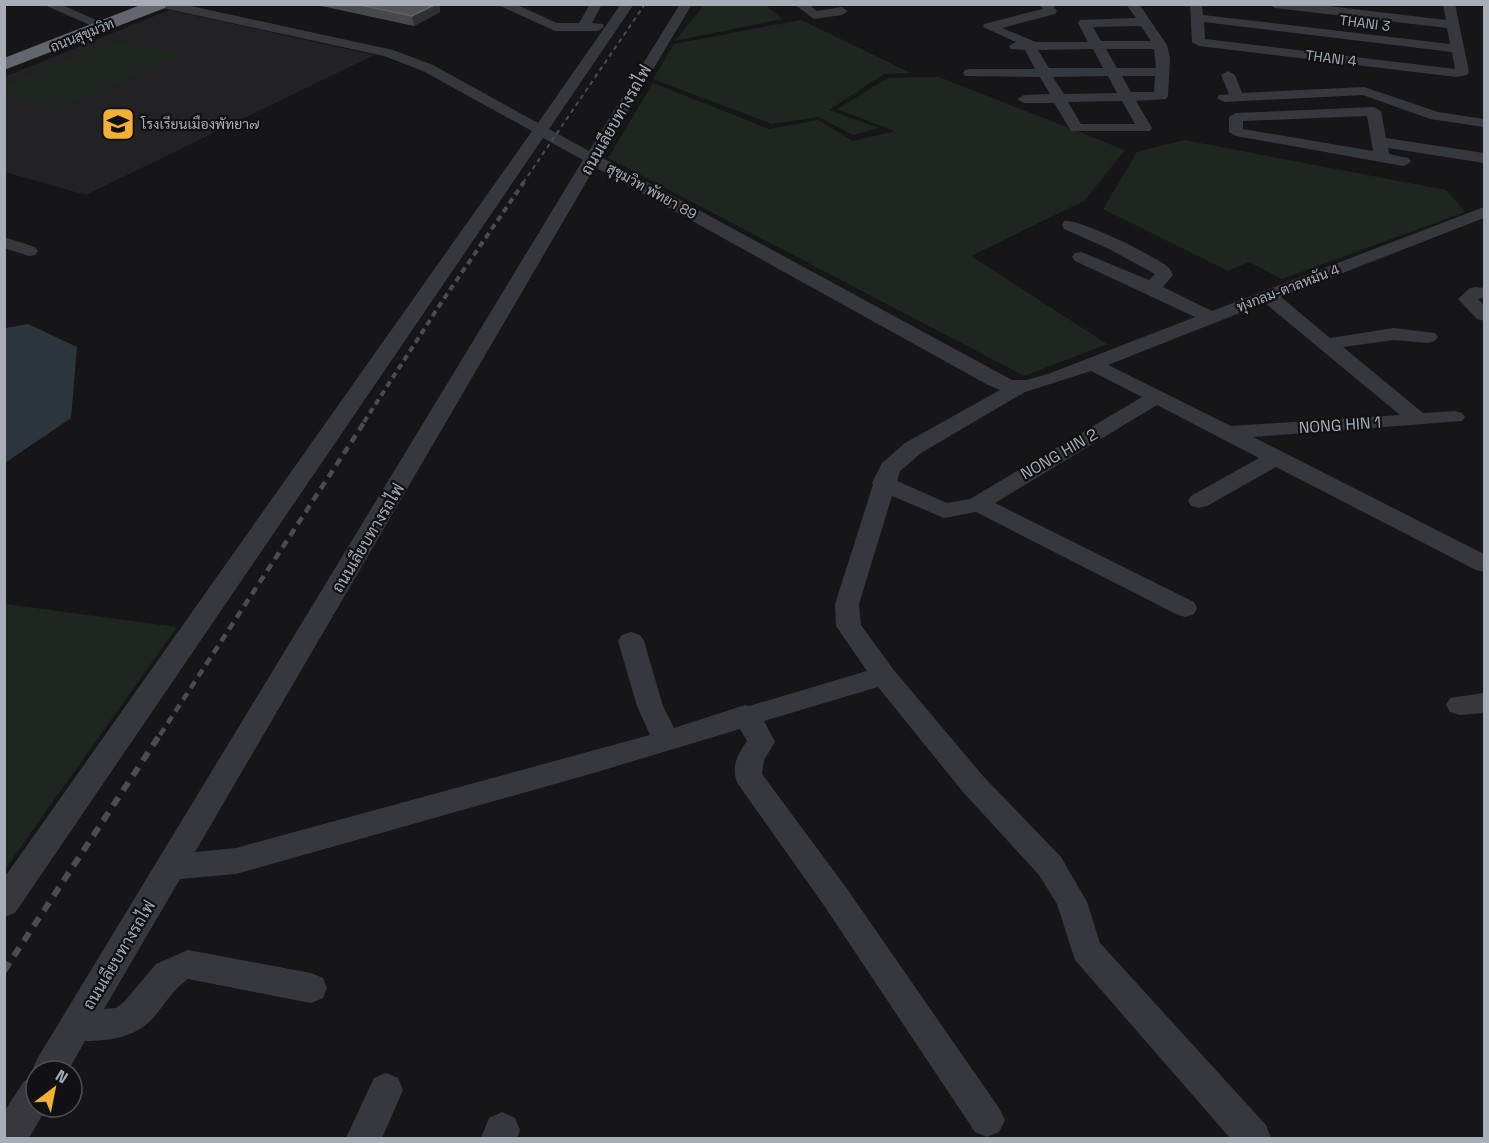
<svg xmlns="http://www.w3.org/2000/svg" width="1489" height="1143" viewBox="0 0 1489 1143" font-family="'Space Grotesk',Sarabun,sans-serif">
  <style>
    .built { fill: #222225 }
    .green { fill: #1e261f }
    .water { fill: #2c353c }
    .lines { fill: none; stroke-linecap: round; stroke-linejoin: round }
    .minor { fill: #37383d; fill-rule: evenodd }
    .highway { fill: #63666e; fill-rule: evenodd }
    .rail-far3 { stroke: #4a4c52; stroke-width: 2; stroke-dasharray: 4.5 4; stroke-linecap: butt }
    .rail-far2 { stroke: #4a4c52; stroke-width: 4; stroke-dasharray: 6 4.5; stroke-linecap: butt }
    .rail-far1 { stroke: #4a4c52; stroke-width: 4.5; stroke-dasharray: 8 6; stroke-linecap: butt }
    .rail { stroke: #4a4c52; stroke-width: 6; stroke-dasharray: 10 8; stroke-linecap: butt }
    .wall { fill: #47494d }
    .shaded-wall { fill: #2f3033 }
    .building { fill: #525359; stroke: #5f6168; stroke-width: 1.5 }
    .labels { text-anchor: middle; dominant-baseline: central; stroke-width: 4.5; stroke-linejoin: round; paint-order: stroke }
    .far-street-label { font-size: 14px; fill: #a8adb8; stroke: #111113 }
    .far-poi-label { font-size: 14px; fill: #a8adb8; stroke: #111113; text-anchor: start }
    .street-label { font-size: 16px; fill: #a8adb8; stroke: #111113 }
  </style>
  <rect width="100%" height="100%" fill="#161618"/>
  <path class="built" d="M 169,10 L 374,55 L 86,195 L 5,172 L 4,77 Z"/>
  <g class="green">
    <path d="M 704,5 L 766,5 L 782,19 L 675,41 Z"/>
    <path d="M 801,20 L 911,73 L 884,74 L 829,110 L 879,128 L 853,135 L 818,117 L 772,124 L 653,79 L 674,44 Z"/>
    <path d="M 115,40 L 182,55 L 59,109 L 5,95 L 5,85 Z"/>
    <path d="M 939,77 L 1125,150 L 1084,201 L 971,256 L 1107,344 L 1024,376 L 608,158 L 653,83 L 769,129 L 818,120 L 853,141 L 895,131 L 837,109 L 888,78 Z"/>
    <path d="M 1184,140 L 1446,190 L 1465,212 L 1282,279 L 1249,262 L 1228,271 L 1103,209 L 1137,152 Z"/>
    <path d="M 5,604 L 177,627 L 5,869 L 4,604 Z"/>
  </g>
  <path class="water" d="M 28,324 L 77,347 L 71,418 L 5,463 L 5,328 Z"/>
  <g class="lines">
    <g class="minor">
      <path d="M 42,4 L 60,4 L 110,26 L 109,29 L 99,29 Z"/>
      <path d="M 157,4 L 182,4 L 393,50 L 433,65 L 538,123 L 621,4 L 634,4 L 549,129 L 589,151 L 680,4 L 692,4 L 601,157 L 1012,380 L 1026,380 L 1048,374 L 1195,317 L 1075,261 L 1072,257 L 1075,253 L 1081,252 L 1149,280 L 1155,274 L 1109,249 L 1064,229 L 1062,225 L 1064,221 C 1078,218 1155,256 1168,267 C 1170,269 1172,272 1173,275 L 1163,287 L 1212,311 L 1484,207 L 1484,218 L 1281,297 L 1330,338 L 1394,328 L 1435,333 L 1438,337 L 1435,341 L 1428,343 L 1394,340 L 1343,347 L 1423,413 L 1455,411 L 1462,413 L 1465,417 L 1462,421 L 1253,437 L 1484,554 L 1484,572 L 1476,570 L 1276,467 L 1207,506 L 1199,508 L 1191,506 L 1188,501 L 1191,496 L 1259,458 L 1157,405 L 995,503 L 1194,602 L 1197,608 L 1194,614 L 1185,617 L 1176,614 L 976,512 L 944,518 L 892,496 L 859,604 L 861,625 L 893,669 L 983,776 L 1061,857 L 1087,902 L 1100,943 L 1266,1125 L 1271,1138 L 1230,1138 L 1075,960 L 1057,904 L 1039,875 L 963,792 L 878,687 L 764,721 L 775,742 L 764,760 L 762,774 L 845,886 L 999,1108 L 1005,1120 L 999,1132 L 987,1137 L 975,1132 L 823,904 L 738,784 C 730,768 738,754 747,741 L 740,729 L 597,772 L 236,874 L 180,879 L 104,1009 L 116,1008 L 124,1002 L 156,964 L 188,950 L 311,973 L 323,978 L 327,988 L 323,998 L 311,1003 L 188,979 C 173,989 166,1003 154,1017 C 137,1037 110,1041 85,1041 L 68,1071 L 36,1071 L 36,1107 L 47,1107 L 29,1138 L 4,1138 L 4,1112 L 24,1081 L 34,1077 L 32,1071 L 37,1059 L 583,160 L 543,138 L 15,913 L 4,917 L 4,878 L 532,131 L 423,71 L 384,56 L 163,8 ZM 595,167 L 988,385 L 1000,390 L 905,443 L 882,463 L 872,483 L 873,485 L 835,604 L 836,626 L 867,671 L 749,706 L 745,705 L 674,728 L 663,706 L 644,641 L 640,635 L 631,632 L 622,635 L 618,641 L 637,706 L 650,735 L 236,848 L 195,852 ZM 1265,303 L 1400,415 L 1231,426 L 1108,365 ZM 1091,371 L 1142,397 L 970,499 L 947,503 L 897,481 L 900,471 L 921,453 L 1025,392 Z"/>
      <path d="M 496,4 L 515,4 L 557,23 L 579,23 L 590,4 L 602,4 L 592,23 L 603,24 L 604,27 L 598,31 L 555,31 Z"/>
      <path d="M 794,4 L 808,4 L 817,11 L 842,7 L 848,11 L 842,15 L 814,19 Z"/>
      <path d="M 1039,4 L 1052,4 L 1057,11 L 1055,14 L 1002,28 L 1036,42 L 1088,42 L 1078,23 L 1080,20 L 1136,18 L 1126,4 L 1139,4 L 1167,45 L 1170,58 L 1168,96 L 1166,99 L 1136,101 L 1152,128 L 1150,131 L 1071,131 L 1054,103 L 1024,103 L 1017,99 L 1024,95 L 1050,94 L 1040,77 L 965,76 L 963,73 L 965,70 L 970,69 L 1035,69 L 1025,50 L 1011,49 L 1009,46 L 1016,42 L 983,27 L 984,24 L 1043,9 ZM 1141,26 L 1151,41 L 1101,41 L 1093,27 ZM 1093,49 L 1103,68 L 1049,68 L 1038,50 ZM 1106,49 L 1154,49 L 1156,68 L 1117,68 ZM 1108,76 L 1117,93 L 1064,94 L 1053,77 ZM 1122,76 L 1155,76 L 1154,92 L 1131,92 ZM 1122,101 L 1135,124 L 1081,124 L 1068,102 Z"/>
      <path d="M 1190,4 L 1202,4 L 1203,15 L 1450,44 L 1447,28 L 1275,8 L 1269,4 L 1311,4 L 1446,20 L 1443,4 L 1455,4 L 1469,72 L 1467,75 L 1456,77 L 1199,46 L 1192,42 ZM 1204,22 L 1452,52 L 1455,69 L 1205,39 Z"/>
      <path d="M 1228,71 L 1235,75 L 1242,93 L 1364,87 L 1438,112 L 1484,119 L 1484,127 L 1430,119 L 1363,95 L 1224,102 L 1217,98 L 1219,95 L 1229,94 L 1221,75 Z"/>
      <path d="M 1374,107 L 1381,111 L 1386,138 L 1484,153 L 1484,163 L 1388,148 L 1389,154 L 1408,158 L 1411,161 L 1408,164 L 1403,166 L 1236,136 L 1229,132 L 1229,117 L 1236,113 ZM 1367,116 L 1373,151 L 1243,129 L 1243,121 Z"/>
      <path d="M 4,237 L 35,247 L 38,251 L 35,255 L 29,256 L 4,248 Z"/>
      <path d="M 1476,287 L 1484,288 L 1484,298 L 1478,299 L 1484,305 L 1484,321 L 1477,319 L 1458,299 L 1470,288 Z"/>
      <path d="M 1484,693 L 1484,713 L 1459,715 L 1450,712 L 1446,705 L 1450,698 Z"/>
      <path d="M 386,1073 L 398,1078 L 403,1090 L 382,1138 L 346,1138 L 374,1078 Z"/>
      <path d="M 502,1112 L 515,1118 L 520,1130 L 517,1138 L 481,1138 L 489,1118 Z"/>
    </g>
    <path class="highway" d="M 143,4 L 167,4 L 165,8 L 4,70 L 4,58 Z"/>
    <path class="rail-far3" d="M 523,183 L 645,4"/>
    <path class="rail-far2" d="M 364,422 L 443,300 L 524,182"/>
    <path class="rail-far1" d="M 160,735 L 365,421"/>
    <path class="rail" d="M 4,971 L 161,733"/>
  </g>
  <path class="wall" d="M 312,4 L 439,4 L 440,12 L 414,26 Z"/>
  <path class="shaded-wall" d="M 436,4 L 439,4 L 440,12 L 414,26 L 412,16 Z"/>
  <path class="building" d="M 356,4 L 436,4 L 412,16 Z"/>
  <defs>
    <symbol id="school-square" viewBox="-11 -11 22 22"><rect x="-9" y="-9" width="18" height="18" rx="4" fill="#f2b134" stroke="#111113"/><path d="M0-5L7-2L0 1L-7-2ZM-4 1L0 2.5L4 1V4Q0 6-4 4Z" fill="#111"/></symbol>
  </defs>
  <g fill-rule="evenodd">
    <use href="#school-square" x="99" y="105" width="38" height="38"/>
  </g>
  <g class="labels">
    <g class="far-street-label">
      <text transform="translate(1365 23) rotate(7)">THANI 3</text>
      <text transform="translate(82 35) rotate(-22)">ถนนสุขุมวิท</text>
      <text transform="translate(1331 58) rotate(7)">THANI 4</text>
      <text transform="translate(652 191) rotate(29)">สุขุมวิท พัทยา 89</text>
      <text transform="translate(1288 288) rotate(-21)">ทุ่งกลม-ตาลหมัน 4</text>
    </g>
    <g class="far-poi-label">
      <text x="141" y="124">โรงเรียนเมืองพัทยา๗</text>
    </g>
    <g class="street-label">
      <text transform="translate(616 120) rotate(-60)">ถนนเลียบทางรถไฟ</text>
      <text transform="translate(1340 425) rotate(-4)">NONG HIN 1</text>
      <text transform="translate(1059 454) rotate(-30)">NONG HIN 2</text>
      <text transform="translate(368 538) rotate(-59)">ถนนเลียบทางรถไฟ</text>
      <text transform="translate(119 955) rotate(-59)">ถนนเลียบทางรถไฟ</text>
    </g>
  </g>
  <rect width="1489" height="1143" fill="none" stroke="#a8adb8" stroke-width="12"/>
  <g transform="translate(54 1089) rotate(32)"><circle r="28" fill="#111113" stroke="#4d4f55" stroke-width="1.5"/>
  <path d="M0-4.5L10 22L0 15L-10 22Z" fill="#f2b134"/>
  <text y="-9" font-size="16" font-weight="bold" text-anchor="middle" fill="#a8adb8">N</text>
  </g>
</svg>
